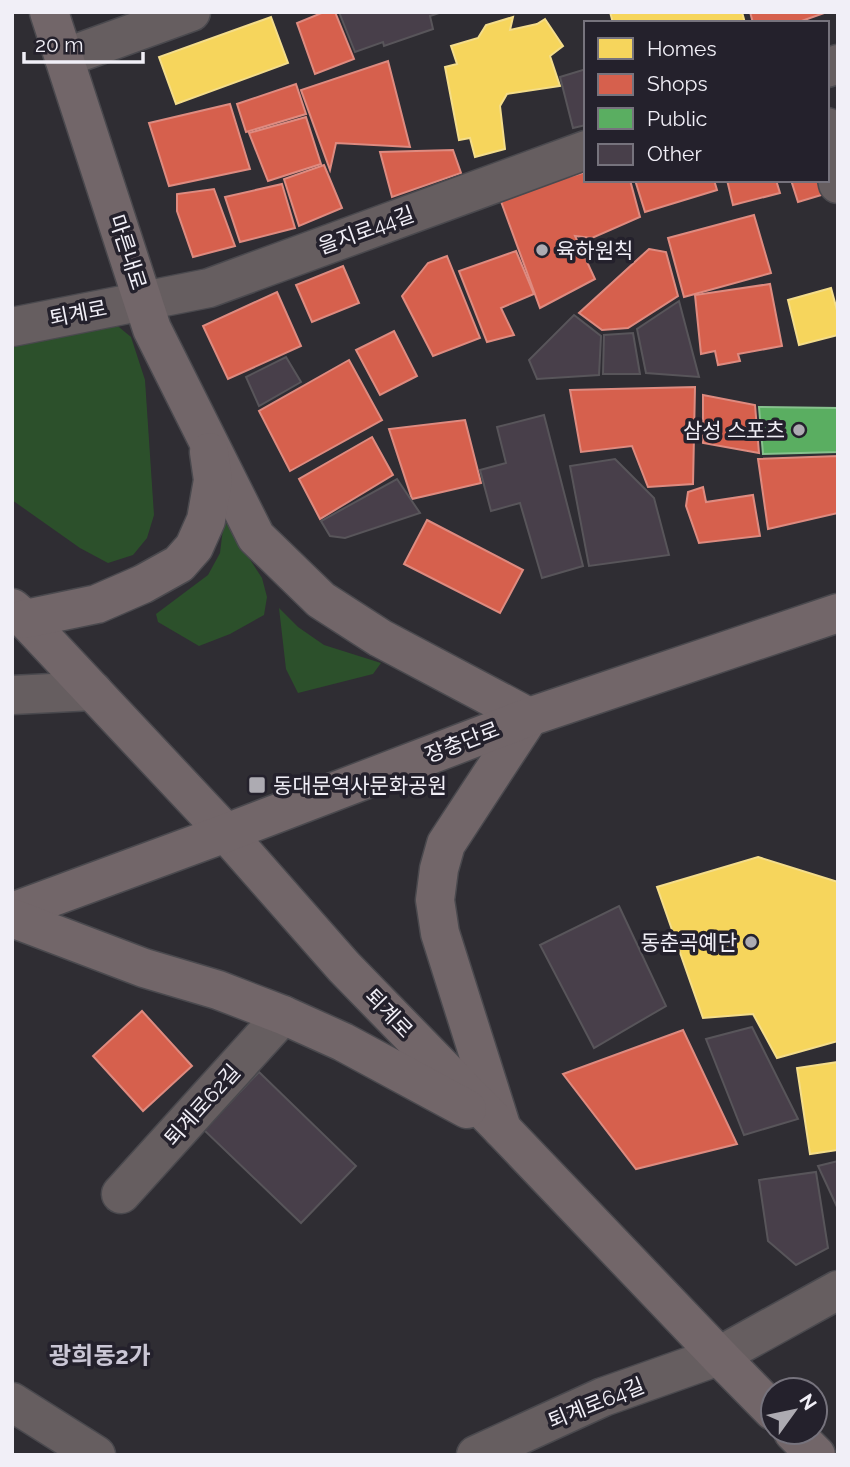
<svg xmlns="http://www.w3.org/2000/svg" width="850" height="1467" viewBox="0 0 850 1467" font-family="Raleway,'Noto Sans KR',sans-serif">
  <style>
    .green { fill: #2c502b }
    .homes { fill: #f6d55c; stroke: #f4dd8a; stroke-width: 2 }
    .shops { fill: #d6604d; stroke: #de8b80; stroke-width: 2 }
    .public { fill: #5aae61; stroke: #87c28e; stroke-width: 2 }
    .building { fill: #483f4a; stroke: #58555a; stroke-width: 2 }
    .lines { fill: none; stroke-linecap: round; stroke-linejoin: round }
    .minor-casing { stroke: #4a494e; stroke-width: 41 }
    .major-casing { stroke: #4a494e; stroke-width: 41 }
    .minor { stroke: #665e60; stroke-width: 38 }
    .major { stroke: #726669; stroke-width: 38 }
    .poi-dot { fill: #adabb2; stroke: #24212c; stroke-width: 2.5 }
    .labels { text-anchor: middle; dominant-baseline: central; stroke-width: 7; stroke-linejoin: round; paint-order: stroke }
    .street-label { font-size: 21px; fill: #f1eff7; stroke: #24212c }
    .poi-label { font-size: 21px; fill: #f1eff7; stroke: #24212c; text-anchor: start }
    .quarter-label { font-size: 24px; font-weight: bold; fill: #cac6d5; stroke: #24212c }
  </style>
  <rect width="100%" height="100%" fill="#2f2d33"/>
  <g class="green">
    <path d="M 114,323 L 131,337 L 145,380 L 154,515 L 147,538 L 133,555 L 108,563 L 80,548 L 12,500 L 12,346 Z"/>
    <path d="M 224,520 L 262,578 L 267,597 L 264,615 L 230,634 L 199,646 L 158,622 L 156,614 L 208,575 L 220,553 Z"/>
    <path d="M 279,608 L 298,627 L 324,645 L 381,663 L 373,674 L 298,693 L 286,669 Z"/>
  </g>
  <g class="homes">
    <path d="M 610,12 L 742,12 L 745,23 L 613,23 Z"/>
    <path d="M 271,17 L 288,63 L 176,104 L 159,57 Z"/>
    <path d="M 513,17 L 510,30 L 537,24 L 545,19 L 563,46 L 550,56 L 560,86 L 507,94 L 500,106 L 505,149 L 475,157 L 470,138 L 459,140 L 445,67 L 457,64 L 451,46 L 478,38 L 486,25 Z"/>
    <path d="M 831,288 L 838,314 L 838,335 L 799,345 L 788,300 Z"/>
    <path d="M 758,857 L 838,882 L 838,1041 L 777,1058 L 753,1014 L 703,1018 L 657,887 Z"/>
    <path d="M 838,1062 L 838,1150 L 810,1154 L 797,1068 Z"/>
  </g>
  <g class="shops">
    <path d="M 324,12 L 335,12 L 354,59 L 315,74 L 297,23 Z"/>
    <path d="M 750,12 L 827,12 L 796,23 L 753,23 Z"/>
    <path d="M 388,61 L 410,147 L 336,143 L 330,170 L 301,90 Z"/>
    <path d="M 296,84 L 306,114 L 246,132 L 237,104 Z"/>
    <path d="M 230,104 L 250,169 L 169,186 L 149,123 Z"/>
    <path d="M 306,117 L 321,164 L 268,181 L 249,133 Z"/>
    <path d="M 453,150 L 461,173 L 392,197 L 380,152 Z"/>
    <path d="M 324,165 L 342,208 L 299,226 L 284,179 Z"/>
    <path d="M 586,172 L 586,180 L 630,180 L 640,217 L 592,238 L 575,236 L 595,279 L 540,308 L 499,196 Z"/>
    <path d="M 635,180 L 714,180 L 717,190 L 645,212 Z"/>
    <path d="M 727,180 L 776,180 L 780,193 L 733,205 Z"/>
    <path d="M 791,180 L 827,180 L 835,191 L 798,202 Z"/>
    <path d="M 282,184 L 295,228 L 240,242 L 225,197 Z"/>
    <path d="M 214,189 L 235,246 L 193,257 L 177,211 L 177,194 Z"/>
    <path d="M 754,215 L 771,273 L 684,297 L 668,238 Z"/>
    <path d="M 649,249 L 666,252 L 678,296 L 628,328 L 602,330 L 579,313 Z"/>
    <path d="M 516,251 L 534,294 L 501,308 L 514,335 L 487,342 L 459,271 Z"/>
    <path d="M 447,256 L 480,338 L 433,356 L 402,296 L 428,263 Z"/>
    <path d="M 343,266 L 359,303 L 312,322 L 296,285 Z"/>
    <path d="M 770,284 L 782,346 L 738,354 L 740,361 L 718,365 L 715,351 L 701,354 L 695,295 Z"/>
    <path d="M 277,292 L 301,346 L 228,379 L 203,326 Z"/>
    <path d="M 394,331 L 417,376 L 380,395 L 356,350 Z"/>
    <path d="M 349,360 L 382,420 L 290,471 L 259,411 Z"/>
    <path d="M 695,387 L 693,484 L 648,487 L 632,446 L 581,452 L 570,390 Z"/>
    <path d="M 703,395 L 755,405 L 759,453 L 703,443 Z"/>
    <path d="M 465,420 L 481,483 L 412,499 L 389,429 Z"/>
    <path d="M 372,437 L 393,475 L 320,519 L 299,479 Z"/>
    <path d="M 838,456 L 838,513 L 768,529 L 758,459 Z"/>
    <path d="M 703,487 L 706,502 L 753,495 L 760,536 L 699,543 L 686,506 L 688,492 Z"/>
    <path d="M 427,520 L 523,570 L 500,613 L 404,564 Z"/>
    <path d="M 142,1011 L 192,1066 L 143,1111 L 93,1056 Z"/>
    <path d="M 683,1030 L 737,1144 L 636,1169 L 563,1074 Z"/>
  </g>
  <path class="public" d="M 759,407 L 838,408 L 838,452 L 763,454 Z"/>
  <g class="building">
    <path d="M 339,12 L 442,12 L 430,16 L 433,29 L 384,46 L 383,42 L 355,52 Z"/>
    <path d="M 586,69 L 586,125 L 573,128 L 560,77 Z"/>
    <path d="M 679,301 L 699,377 L 646,373 L 637,329 Z"/>
    <path d="M 574,315 L 601,336 L 599,375 L 537,379 L 529,360 Z"/>
    <path d="M 633,333 L 640,374 L 603,374 L 604,335 Z"/>
    <path d="M 286,357 L 301,382 L 259,406 L 246,377 Z"/>
    <path d="M 544,415 L 583,566 L 542,578 L 520,503 L 491,511 L 480,470 L 506,463 L 497,427 Z"/>
    <path d="M 615,459 L 654,498 L 669,555 L 589,566 L 570,466 Z"/>
    <path d="M 397,479 L 420,513 L 345,538 L 330,536 L 321,521 Z"/>
    <path d="M 619,906 L 666,1006 L 594,1048 L 540,945 Z"/>
    <path d="M 752,1027 L 798,1119 L 744,1135 L 706,1039 Z"/>
    <path d="M 259,1072 L 356,1166 L 301,1223 L 204,1130 Z"/>
    <path d="M 838,1161 L 838,1209 L 818,1166 Z"/>
    <path d="M 816,1172 L 828,1248 L 796,1265 L 768,1241 L 759,1180 Z"/>
  </g>
  <g class="lines">
    <defs>
      <g id="minor">
        <path d="M 64,58 L 191,12"/>
        <path d="M 827,68 L 838,64"/>
        <path d="M 827,127 L 838,184"/>
        <path d="M 12,327 L 209,288 L 586,150"/>
        <path d="M 12,695 L 93,691"/>
        <path d="M 121,1194 L 283,1015"/>
        <path d="M 12,1402 L 96,1455"/>
        <path d="M 476,1455 L 603,1397 L 719,1356 L 838,1290"/>
      </g>
      <g id="major">
        <path d="M 49,12 L 152,329 L 256,537 L 321,600 L 380,638 L 529,717 L 446,844 L 439,869 L 435,900 L 440,933 L 502,1129"/>
        <path d="M 12,608 L 25,619 L 226,833 L 344,967 L 502,1129 L 719,1356 L 773,1411"/>
        <path d="M 25,619 L 97,604 L 143,584 L 179,564 L 194,547 L 206,520 L 213,480 L 209,452"/>
        <path d="M 12,912 L 226,833 L 529,717 L 838,613"/>
        <path d="M 12,918 L 144,968 L 218,990 L 283,1015 L 343,1042 L 467,1109"/>
        <path d="M 793,1432 L 816,1455"/>
      </g>
    </defs>
    <use href="#minor" class="minor-casing"/>
    <use href="#major" class="major-casing"/>
    <use href="#minor" class="minor"/>
    <use href="#major" class="major"/>
  </g>
  <g class="poi-dot">
    <circle cx="542" cy="250" r="7"/>
    <circle cx="799" cy="430" r="7"/>
    <rect x="248" y="776" width="18" height="18" rx="3.5"/>
    <circle cx="751" cy="942" r="7"/>
  </g>
  <g class="labels">
    <g class="street-label">
      <text transform="translate(366 230) rotate(-20)">을지로44길</text>
      <text transform="translate(128 252) rotate(72)">마른내로</text>
      <text transform="translate(78 313) rotate(-11)">퇴계로</text>
      <text transform="translate(462 742) rotate(-21)">장충단로</text>
      <text transform="translate(389 1013) rotate(46)">퇴계로</text>
      <text transform="translate(202 1105) rotate(-48)">퇴계로62길</text>
      <text transform="translate(596 1403) rotate(-22)">퇴계로64길</text>
    </g>
    <g class="poi-label">
      <text x="556" y="250">육하원칙</text>
      <text x="785" y="430" text-anchor="end">삼성 스포츠</text>
      <text x="273" y="785">동대문역사문화공원</text>
      <text x="737" y="942" text-anchor="end">동춘곡예단</text>
    </g>
    <g class="quarter-label">
      <text x="100" y="1355">광희동2가</text>
    </g>
  </g>
  <rect width="850" height="1467" fill="none" stroke="#f1eff7" stroke-width="28"/>
  <rect x="584" y="21" width="245" height="161" fill="#24212c" stroke="#76737d" stroke-width="2"/>
  <rect x="598" y="38" width="35" height="21" fill="#f6d55c" stroke="#76737d" stroke-width="2"/>
  <text x="647" y="56" font-size="21" fill="#f1eff7">Homes</text>
  <rect x="598" y="74" width="35" height="21" fill="#d6604d" stroke="#76737d" stroke-width="2"/>
  <text x="647" y="91" font-size="21" fill="#f1eff7">Shops</text>
  <rect x="598" y="108" width="35" height="21" fill="#5aae61" stroke="#76737d" stroke-width="2"/>
  <text x="647" y="126" font-size="21" fill="#f1eff7">Public</text>
  <rect x="598" y="144" width="35" height="21" fill="#483f4a" stroke="#76737d" stroke-width="2"/>
  <text x="647" y="161" font-size="21" fill="#f1eff7">Other</text>
  <g transform="translate(794 1411) rotate(57)"><circle r="33" fill="#24212c" stroke="#76737d" stroke-width="2"/>
  <path d="M0-5L12 26L0 18L-12 26Z" fill="#adabb2"/>
  <text y="-10" font-size="19" font-weight="bold" text-anchor="middle" fill="#f1eff7">N</text>
  </g>
  <path d="M24 52v10h119v-10" fill="none" stroke="#f1eff7" stroke-width="3.5"/>
  <text x="35" y="52" font-size="21" fill="#f1eff7" stroke="#24212c" stroke-width="5" paint-order="stroke">20 m</text>
</svg>
